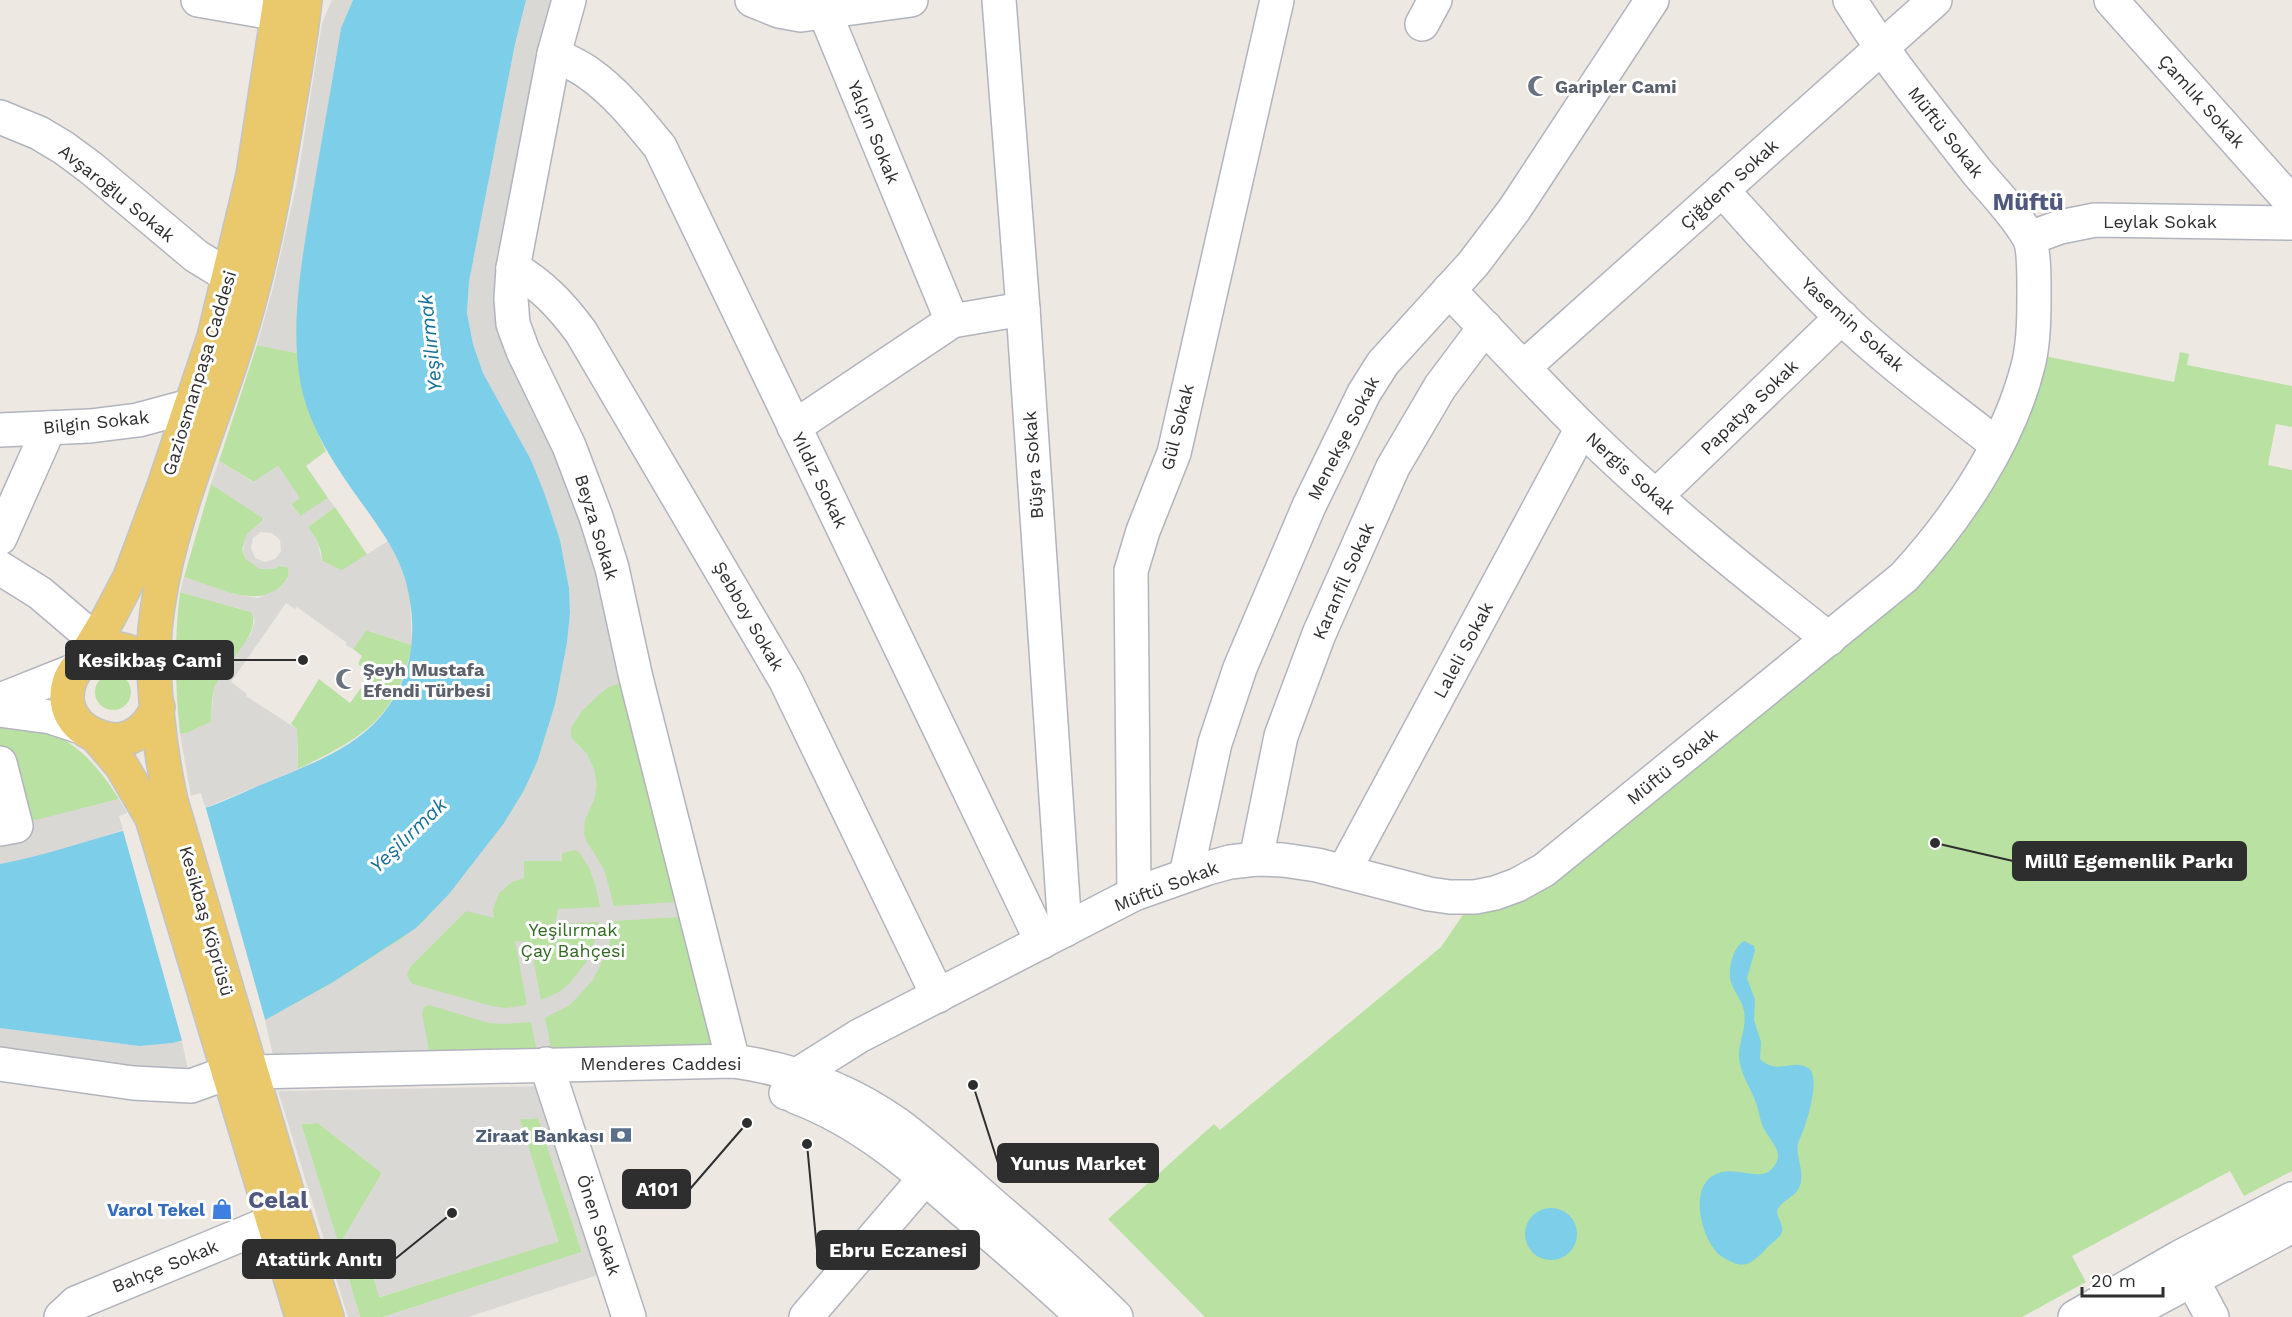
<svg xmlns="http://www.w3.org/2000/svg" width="2292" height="1317" viewBox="0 0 2292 1317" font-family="'Work Sans',sans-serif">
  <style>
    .green { fill: #b9e1a2 }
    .plaza { fill: #dad8d4; fill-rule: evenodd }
    .water { fill: #7ccee9 }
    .pier { fill: #eee8e2 }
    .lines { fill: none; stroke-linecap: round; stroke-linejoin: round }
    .minor-casing { stroke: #b2b4bd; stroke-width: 36 }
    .major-casing { stroke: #c4c4c4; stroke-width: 36 }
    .minor { stroke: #fff; stroke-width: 33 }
    .major { stroke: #e9c96b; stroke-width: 33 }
    .labels { text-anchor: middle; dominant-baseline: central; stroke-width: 6; stroke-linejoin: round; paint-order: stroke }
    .worship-label { font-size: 18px; font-weight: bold; fill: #5b616d; stroke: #fff; text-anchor: start }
    .street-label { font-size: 18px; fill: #2e2e2e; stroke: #fff }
    .park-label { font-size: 18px; fill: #316920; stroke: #fff }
    .service-label { font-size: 18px; font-weight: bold; fill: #4e5e75; stroke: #fff; text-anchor: end }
    .shop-label { font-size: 18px; font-weight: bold; fill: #366cbe; stroke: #fff; text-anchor: end }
    .water-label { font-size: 20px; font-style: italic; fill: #16709a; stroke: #fff }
    .district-label { font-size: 24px; font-weight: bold; fill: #50597d; stroke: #fff }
    .leader { fill: none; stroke: #2e2e2e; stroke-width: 2 }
    .callout-dot { fill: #2e2e2e; stroke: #fff; stroke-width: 2 }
    .callout { fill: #2e2e2e; stroke: #2e2e2e; stroke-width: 2 }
    .callout-label { font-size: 20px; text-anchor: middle; font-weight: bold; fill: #fff }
  </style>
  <rect width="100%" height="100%" fill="#eee8e2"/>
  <g class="green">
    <path d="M 257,345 L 297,353 C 302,388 310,420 326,451 L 306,466 L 328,498 L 301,517 L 291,504 L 299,498 L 278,466 L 254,482 L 219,461 Z"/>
    <path d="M 2180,352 L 2189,354 L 2187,365 L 2292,386 L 2292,427 L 2276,424 L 2268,465 L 2292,470 L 2292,1171 L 2244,1196 L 2230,1171 L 2072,1256 L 2086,1282 L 2022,1317 L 1205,1317 L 1108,1219 L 1214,1124 L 1220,1130 L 1441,947 L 1475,897 L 1495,893 L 1931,547 L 2030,353 L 2174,382 Z"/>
    <path d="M 211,484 L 263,516 L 263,522 C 255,526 246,538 243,546 C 241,551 244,556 247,560 L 287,567 C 291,574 288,578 283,584 C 262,611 210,586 184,577 Z"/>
    <path d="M 335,507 L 368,556 L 342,571 L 322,561 C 322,547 315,538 308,527 Z"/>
    <path d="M 180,592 L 251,612 C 263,631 225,667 216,685 C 211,694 212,711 211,722 L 187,733 L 180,734 C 175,684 174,641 180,592 Z"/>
    <path d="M 620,609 L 733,1061 L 277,1071 L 265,1020 Z"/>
    <path d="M 366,630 L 412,645 C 397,719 362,738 298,769 L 297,729 L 291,724 L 319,679 L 350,703 L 371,674 L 358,664 L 362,656 L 353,649 Z"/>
    <circle cx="113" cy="692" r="18"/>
    <path d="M 0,722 C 13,725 28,726 41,730 C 77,740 100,769 119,799 L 16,826 L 0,763 Z"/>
    <path d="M 538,1118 L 582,1252 L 383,1317 L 360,1317 L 342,1256 L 365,1249 L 380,1297 L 558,1241 L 519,1119 Z"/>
    <path d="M 318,1123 L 382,1173 L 339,1246 L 301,1124 Z"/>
  </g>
  <g class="plaza">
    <path d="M 332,0 L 353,0 L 341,28 L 304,249 L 297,353 L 257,345 L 273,288 L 297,182 L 322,23 Z"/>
    <path d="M 526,0 L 569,0 L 513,268 L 636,678 L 609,687 L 600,694 L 582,711 L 571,728 L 571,737 L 587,754 L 594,769 L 597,785 L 594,800 L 585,820 L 584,833 L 587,842 L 604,869 L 614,906 L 692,901 L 696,916 L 614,921 L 608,950 L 593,980 L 570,1005 L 545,1018 L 554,1064 L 539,1064 L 531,1022 L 504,1024 L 489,1023 L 429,1005 L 424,1007 L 422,1014 L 432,1067 L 277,1071 L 265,1020 L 333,982 L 402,938 L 425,920 L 504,823 L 524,790 L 537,762 L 555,703 L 567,643 L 570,613 L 569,588 L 560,540 L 531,460 L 483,373 L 473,344 L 467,313 L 469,282 L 515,44 ZM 575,850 L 580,853 L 590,870 L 595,884 L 600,907 L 558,909 L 555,924 L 599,922 L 593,948 L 587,961 L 570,983 L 559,992 L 541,1000 L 530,942 L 515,941 L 527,1005 L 506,1008 L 492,1006 L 413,984 L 410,981 L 407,974 L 411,966 L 466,911 L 494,918 L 493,909 L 499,893 L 512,882 L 524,878 L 524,861 L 562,861 L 562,853 Z"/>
    <path d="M 219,461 L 253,482 L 278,466 L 300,498 L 291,504 L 300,516 L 328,498 L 335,507 L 308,527 L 317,540 L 322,561 L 342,570 L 388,541 L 399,559 L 410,598 L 412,645 L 366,630 L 353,649 L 346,645 L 347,643 L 297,607 L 295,609 L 286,603 L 231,682 L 247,694 L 246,696 L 297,729 L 298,769 L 205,808 L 201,793 L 191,796 L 180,734 L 187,733 L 211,722 L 214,687 L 251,634 L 255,621 L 251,612 L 180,592 L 184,577 L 234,594 L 258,598 L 280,588 L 288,578 L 289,572 L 287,567 L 281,565 L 275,569 L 260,569 L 247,560 L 243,553 L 244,540 L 248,533 L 264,519 L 211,484 ZM 261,532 L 272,533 L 280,540 L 281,551 L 275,559 L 265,562 L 255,558 L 251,548 L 253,538 Z"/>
    <path d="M 119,799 L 127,813 L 119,816 L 123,830 L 45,855 L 0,864 L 0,829 Z"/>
    <path d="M 0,1028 L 139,1046 L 182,1041 L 191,1086 L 0,1064 Z"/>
    <path d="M 553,1086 L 613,1270 L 468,1317 L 383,1317 L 582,1252 L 538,1118 L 520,1119 L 558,1242 L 379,1297 L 365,1249 L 342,1256 L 360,1317 L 348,1317 L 278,1091 ZM 318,1123 L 382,1173 L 339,1245 L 301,1124 Z"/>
  </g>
  <g class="water">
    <path d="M 353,0 L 526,0 L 515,44 L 469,282 L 467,313 L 473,344 L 483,373 L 531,460 L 545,495 L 560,540 L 569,588 L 570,613 L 567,643 L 555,704 L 537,762 L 524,790 L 504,823 L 449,894 L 416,928 L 333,982 L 265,1020 L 172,1043 L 139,1046 L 0,1028 L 0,864 C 42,856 81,843 122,831 C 149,823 177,817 205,808 C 224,802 243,792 263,784 C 303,767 352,751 381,716 C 415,677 419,624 404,576 C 397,553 384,535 371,516 C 342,475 312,436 301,386 C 289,323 303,254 313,192 C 322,138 332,83 341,28 Z"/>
    <path d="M 1744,941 L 1754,946 L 1755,950 L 1747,978 L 1755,1000 L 1754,1020 L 1761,1042 L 1760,1059 C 1777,1076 1793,1058 1808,1068 C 1822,1076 1806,1126 1800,1138 C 1792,1153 1807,1172 1799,1188 C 1794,1198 1781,1200 1777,1211 C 1777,1218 1784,1225 1782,1232 C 1780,1238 1774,1241 1770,1245 C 1759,1255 1749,1271 1732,1262 C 1725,1259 1718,1255 1714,1249 C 1701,1232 1691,1192 1711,1177 C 1730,1163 1753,1180 1768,1172 C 1776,1167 1781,1157 1776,1148 C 1773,1142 1768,1136 1764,1129 C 1760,1121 1759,1111 1756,1103 C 1751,1088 1739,1072 1739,1056 C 1739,1040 1747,1028 1744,1011 C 1742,1000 1734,992 1731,982 C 1727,970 1733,947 1744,941 Z"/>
    <circle cx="1551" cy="1234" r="26"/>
  </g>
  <path class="pier" d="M 205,805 L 266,1023 L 183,1044 L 122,827 Z"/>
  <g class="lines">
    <defs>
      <g id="minor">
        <path d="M 198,0 L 279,14"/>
        <path d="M 569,0 L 554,54 L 513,268 L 511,299 L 513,324 L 523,351 L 569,446 L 596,517 L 612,568 L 636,678 L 733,1061"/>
        <path d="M 752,0 L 779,11 L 801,15 L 911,0"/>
        <path d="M 999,0 L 1023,309 L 1065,930"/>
        <path d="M 2111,0 L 2292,203"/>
        <path d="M 825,13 L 952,321"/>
        <path d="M 1422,24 L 1435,0"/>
        <path d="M 554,54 C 565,60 577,65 587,72 C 616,92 638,120 660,147 L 1042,942"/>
        <path d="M 0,117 L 39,133 L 64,148 L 91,168 L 196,256 L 230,277"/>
        <path d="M 1722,190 C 1761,233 1799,277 1841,317 C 1889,363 1944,403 1996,444"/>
        <path d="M 2030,238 L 2060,227 L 2095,220 L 2292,223"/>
        <path d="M 513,268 C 542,285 561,305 581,332 L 786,681 L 938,996"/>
        <path d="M 1449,290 C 1493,336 1537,383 1582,428 C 1659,504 1744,572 1829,639"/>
        <path d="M 1524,367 L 1935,0"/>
        <path d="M 794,427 L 952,321 L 1023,309"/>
        <path d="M 0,430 L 90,426 L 138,420 L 190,406"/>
        <path d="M 1656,496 L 1842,317"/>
        <path d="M 0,538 L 49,428"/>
        <path d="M 0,568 L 40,593 L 95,640"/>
        <path d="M 0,700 L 73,671"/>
        <path d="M 0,710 L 51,717 L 81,727"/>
        <path d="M 0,763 L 16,826 L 0,829"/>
        <path d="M 1256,859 L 1281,736 L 1319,634 L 1393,467 L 1440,387 L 1485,327"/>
        <path d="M 1344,871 L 1582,428"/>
        <path d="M 1186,875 L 1215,743 L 1240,668 L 1309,506 L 1364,393 L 1383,363 L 1473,264 L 1514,210 L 1652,0"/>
        <path d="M 1134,894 L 1131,571 L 1143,531 L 1174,453 L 1277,0"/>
        <path d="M 0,1064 L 133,1083 L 191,1086 L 227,1073 L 251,1072 L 733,1061 C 791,1069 848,1089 897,1124 C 931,1149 963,1179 995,1207 C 1036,1242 1077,1278 1116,1317"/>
        <path d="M 546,1064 L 629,1317"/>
        <path d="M 786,1093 L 797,1075 L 859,1036 L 1134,894 L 1208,868 L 1230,862 L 1256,859 L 1283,860 L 1317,865 L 1429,894 L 1450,897 L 1475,897 L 1495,893 L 1517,885 L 1544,870 L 1904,577 C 1958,518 2010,441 2029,362 C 2034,339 2034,314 2034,290 C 2034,278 2034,245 2028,236 C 2015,213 1994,192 1977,172 C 1933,115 1888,61 1850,0"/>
        <path d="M 796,1097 C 860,1121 911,1165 962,1210 C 1003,1245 1044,1280 1083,1317"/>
        <path d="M 2181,1259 L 2212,1317"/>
        <path d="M 61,1317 L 76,1303 L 272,1222"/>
        <path d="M 806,1317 L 925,1178"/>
        <path d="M 2075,1317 L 2180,1257 L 2292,1199"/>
        <path d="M 2123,1317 L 2292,1226"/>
      </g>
      <g id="major">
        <path d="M 305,0 C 301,38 294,75 288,112 C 275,189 261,268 237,343 C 208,437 164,531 155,630 C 151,679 160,753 171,801 L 293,1212 L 327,1317"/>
        <path d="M 83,660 L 109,617 L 130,577 L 164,486 L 214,337 L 253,175 L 280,0"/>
        <path d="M 154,673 C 105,606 31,695 87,731 C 97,737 106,740 117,740 C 137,739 150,724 158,707"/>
        <path d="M 96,736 L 121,765 L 152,818 L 302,1317"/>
      </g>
    </defs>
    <use href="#minor" class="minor-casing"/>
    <use href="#major" class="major-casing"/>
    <use href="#minor" class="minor"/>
    <use href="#major" class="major"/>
  </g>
  <defs>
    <symbol id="mosque-bare" viewBox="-9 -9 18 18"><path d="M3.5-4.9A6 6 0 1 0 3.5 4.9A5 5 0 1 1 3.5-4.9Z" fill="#6b7280" stroke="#fff" stroke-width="2.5" paint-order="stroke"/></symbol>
    <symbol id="bank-bare" viewBox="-9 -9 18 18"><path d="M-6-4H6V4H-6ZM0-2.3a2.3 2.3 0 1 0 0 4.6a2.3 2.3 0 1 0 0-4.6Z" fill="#5c6f8a" stroke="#fff" stroke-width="2.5" paint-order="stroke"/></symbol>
    <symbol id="shop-bare" viewBox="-9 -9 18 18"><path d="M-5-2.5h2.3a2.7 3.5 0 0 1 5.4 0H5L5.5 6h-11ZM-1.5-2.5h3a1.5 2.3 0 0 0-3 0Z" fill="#3f7fe0" stroke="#fff" stroke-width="2.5" paint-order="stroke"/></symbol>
  </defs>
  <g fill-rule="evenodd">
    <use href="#mosque-bare" x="1523" y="71" width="30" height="30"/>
    <use href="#mosque-bare" x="331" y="664" width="30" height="30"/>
    <use href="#bank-bare" x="606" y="1120" width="30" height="30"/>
    <use href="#shop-bare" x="207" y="1194" width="30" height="30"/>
  </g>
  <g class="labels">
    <g class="worship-label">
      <text x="1555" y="86">Garipler Cami</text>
      <text x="363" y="669">Şeyh Mustafa<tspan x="363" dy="21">Efendi Türbesi</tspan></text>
    </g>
    <g class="street-label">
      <text transform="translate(2202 101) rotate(48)">Çamlık Sokak</text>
      <text transform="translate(874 132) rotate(68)">Yalçın Sokak</text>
      <text transform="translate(1946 132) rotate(52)">Müftü Sokak</text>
      <text transform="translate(1729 184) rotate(-42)">Çiğdem Sokak</text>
      <text transform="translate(117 193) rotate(39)">Avşaroğlu Sokak</text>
      <text x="2160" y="221">Leylak Sokak</text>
      <text transform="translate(1853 324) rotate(42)">Yasemin Sokak</text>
      <text transform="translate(199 373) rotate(-73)">Gaziosmanpaşa Caddesi</text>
      <text transform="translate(1749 407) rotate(-44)">Papatya Sokak</text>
      <text transform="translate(96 422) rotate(-6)">Bilgin Sokak</text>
      <text transform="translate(1177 427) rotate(-76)">Gül Sokak</text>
      <text transform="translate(1343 438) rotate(-63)">Menekşe Sokak</text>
      <text transform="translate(1033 465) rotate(-94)">Büşra Sokak</text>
      <text transform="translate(1631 473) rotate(42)">Nergis Sokak</text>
      <text transform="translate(820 480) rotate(64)">Yıldız Sokak</text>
      <text transform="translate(597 527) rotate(73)">Beyza Sokak</text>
      <text transform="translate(1343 581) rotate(-66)">Karanfil Sokak</text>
      <text transform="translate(749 616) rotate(60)">Şebboy Sokak</text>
      <text transform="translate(1463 650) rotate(-62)">Laleli Sokak</text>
      <text transform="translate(1672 766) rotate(-39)">Müftü Sokak</text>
      <text transform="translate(1166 886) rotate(-21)">Müftü Sokak</text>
      <text transform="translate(207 921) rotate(74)">Kesikbaş Köprüsü</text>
      <text x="661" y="1063">Menderes Caddesi</text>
      <text transform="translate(599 1225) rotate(72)">Önen Sokak</text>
      <text transform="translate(165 1266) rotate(-22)">Bahçe Sokak</text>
    </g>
    <g class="park-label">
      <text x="573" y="929">Yeşilırmak<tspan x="573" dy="21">Çay Bahçesi</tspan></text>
    </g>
    <g class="service-label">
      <text x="604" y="1135">Ziraat Bankası</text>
    </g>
    <g class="shop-label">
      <text x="205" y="1209">Varol Tekel</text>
    </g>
    <g class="water-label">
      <text transform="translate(430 343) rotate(-96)">Yeşilırmak</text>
      <text transform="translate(408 835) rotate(-44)">Yeşilırmak</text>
    </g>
    <g class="district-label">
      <text x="2028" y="202">Müftü</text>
      <text x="278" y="1200">Celal</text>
    </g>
  </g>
  <path class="leader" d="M303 660L233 660M1935 843L2013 861M973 1085L998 1163M747 1123L690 1189M807 1144L817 1250M452 1213L395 1259"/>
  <g class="callout-dot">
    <circle cx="303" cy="660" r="6"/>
    <circle cx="1935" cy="843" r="6"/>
    <circle cx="973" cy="1085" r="6"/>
    <circle cx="747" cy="1123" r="6"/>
    <circle cx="807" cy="1144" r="6"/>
    <circle cx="452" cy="1213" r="6"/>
  </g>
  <g class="callout">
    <rect x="66" y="641" width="167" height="38" rx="6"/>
    <rect x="2013" y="842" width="233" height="38" rx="6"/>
    <rect x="998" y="1144" width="160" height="38" rx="6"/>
    <rect x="623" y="1170" width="67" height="38" rx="6"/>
    <rect x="817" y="1231" width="162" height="38" rx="6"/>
    <rect x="243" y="1240" width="152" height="38" rx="6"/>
  </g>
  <g class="callout-label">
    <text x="150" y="667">Kesikbaş Cami</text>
    <text x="2129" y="868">Millî Egemenlik Parkı</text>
    <text x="1078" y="1170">Yunus Market</text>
    <text x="657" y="1196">A101</text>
    <text x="898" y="1257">Ebru Eczanesi</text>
    <text x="319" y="1266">Atatürk Anıtı</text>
  </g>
  <path d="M2082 1287v9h81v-9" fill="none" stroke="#2e2e2e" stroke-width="3"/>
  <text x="2091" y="1287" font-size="18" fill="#2e2e2e" stroke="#ffffff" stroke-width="4.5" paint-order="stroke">20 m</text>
</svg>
